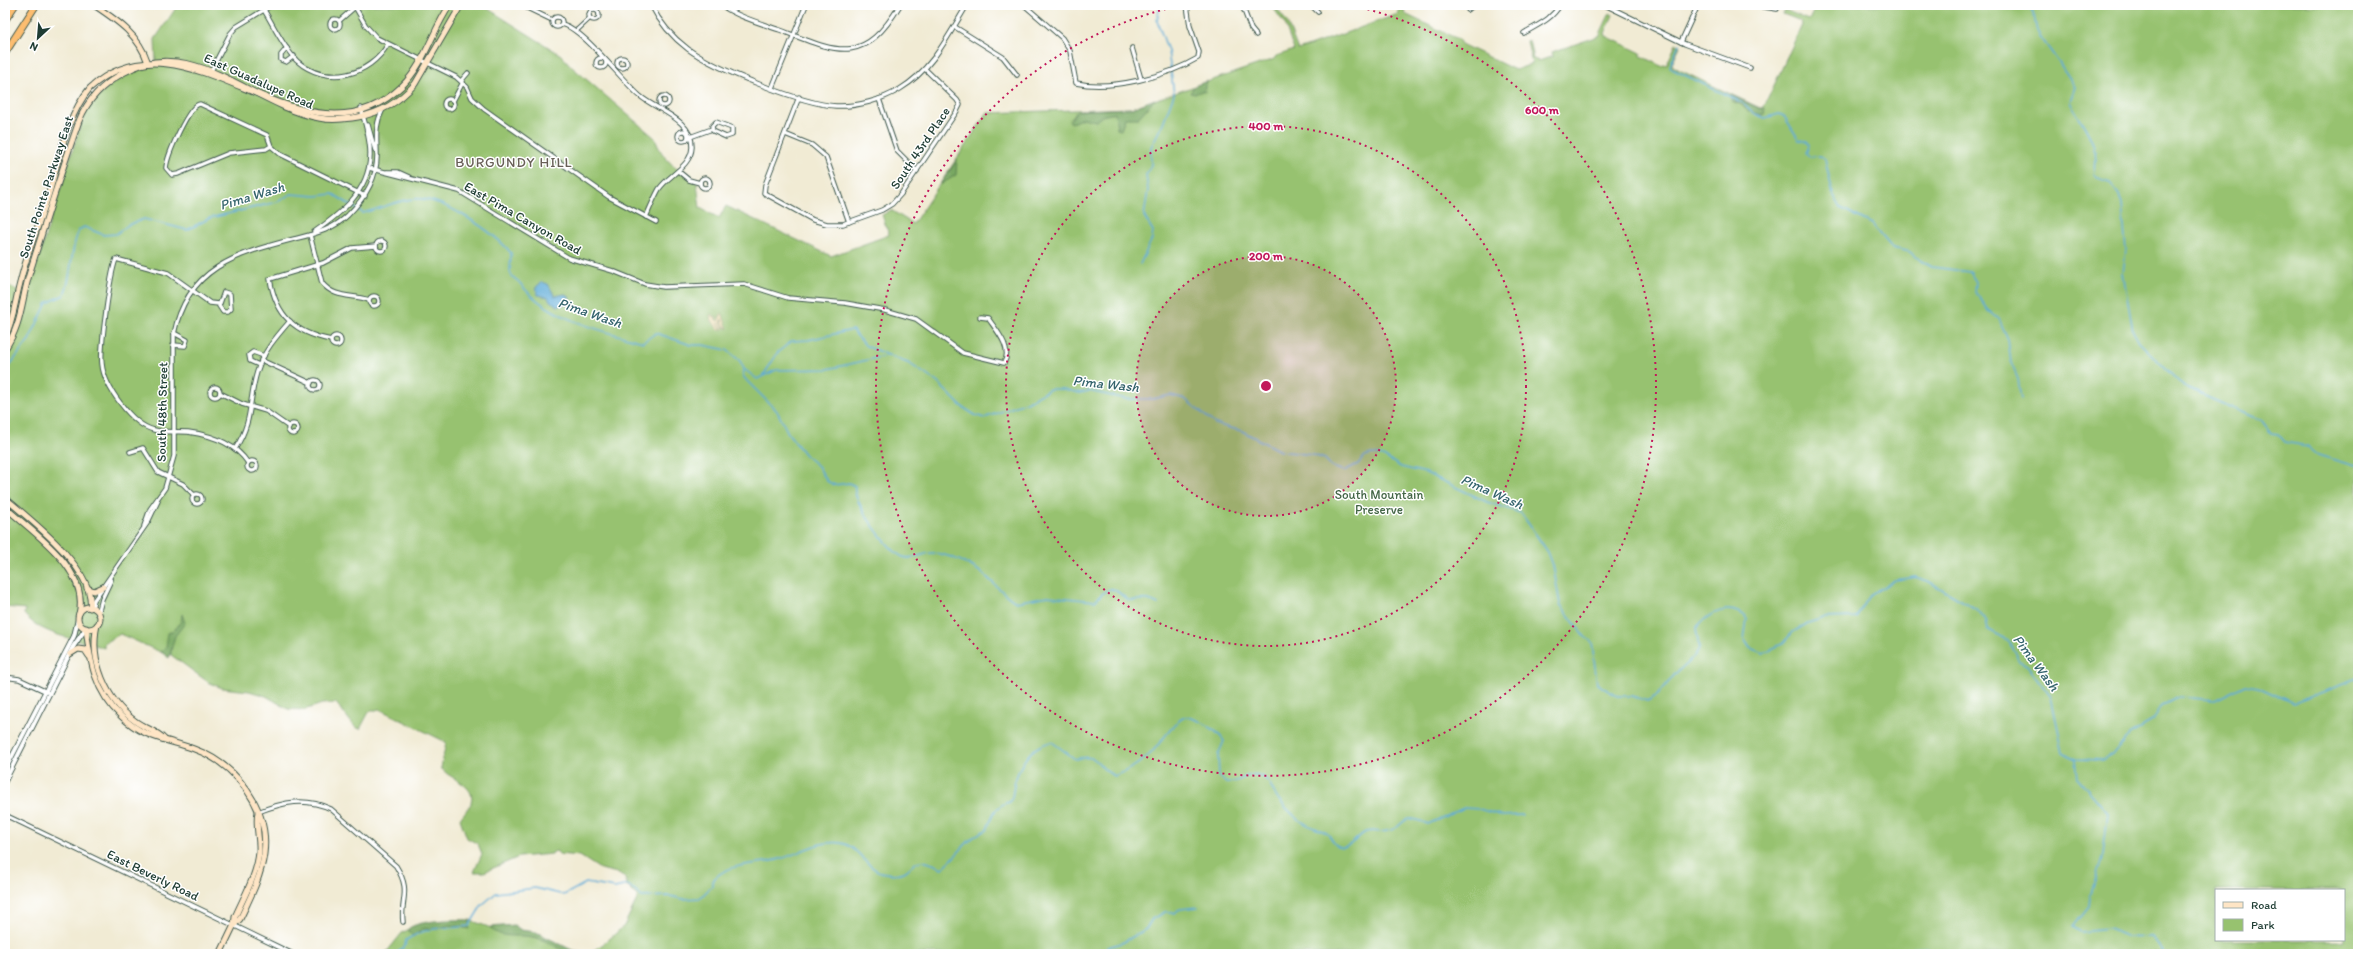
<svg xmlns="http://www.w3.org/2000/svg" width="2363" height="959" viewBox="0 0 2363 959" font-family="Itim,sans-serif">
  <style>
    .green { fill: #97c26f; stroke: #5b8052; fill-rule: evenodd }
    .forest { fill: #79a862; stroke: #4c724b }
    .sand { fill: #eeda9e; stroke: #868c69 }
    .water { fill: #5eacd8; stroke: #3e7486 }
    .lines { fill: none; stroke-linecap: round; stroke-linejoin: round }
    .stream { stroke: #5eacd8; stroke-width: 1.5 }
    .minor-casing { stroke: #3e574c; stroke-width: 5.5 }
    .tertiary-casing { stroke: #3e574c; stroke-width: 6 }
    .secondary-casing { stroke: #3e574c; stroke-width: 7 }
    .motorway-casing { stroke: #3e574c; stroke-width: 8 }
    .minor { stroke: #fff; stroke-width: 3.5 }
    .tertiary { stroke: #fff; stroke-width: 4 }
    .secondary { stroke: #fee5c5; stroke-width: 5 }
    .motorway { stroke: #fcbd6f; stroke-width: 6 }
    .ring { fill: none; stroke: #c2185b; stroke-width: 2; stroke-dasharray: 2 4 }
    .labels { text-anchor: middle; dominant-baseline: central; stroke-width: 3; stroke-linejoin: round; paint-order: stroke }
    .street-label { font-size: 13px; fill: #1f3d34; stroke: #fff }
    .park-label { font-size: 13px; fill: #436546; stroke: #fff }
    .neighbourhood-label { font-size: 14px; letter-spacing: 1px; fill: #685f57; stroke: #fff }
    .water-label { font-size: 14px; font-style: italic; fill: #35646d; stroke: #fff }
    .centre { fill: #c2185b; stroke: #fff; stroke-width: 2 }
    .ring-label { font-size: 12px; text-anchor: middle; font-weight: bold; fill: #c2185b; stroke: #fff; stroke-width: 3; stroke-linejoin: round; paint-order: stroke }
  </style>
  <rect width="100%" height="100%" fill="#fff"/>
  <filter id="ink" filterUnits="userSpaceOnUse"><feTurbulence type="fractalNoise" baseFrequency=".025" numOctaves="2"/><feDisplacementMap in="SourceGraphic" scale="8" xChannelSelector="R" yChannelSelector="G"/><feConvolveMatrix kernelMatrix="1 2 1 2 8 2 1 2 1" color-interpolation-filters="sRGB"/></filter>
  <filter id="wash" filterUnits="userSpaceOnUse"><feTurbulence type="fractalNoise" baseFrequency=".012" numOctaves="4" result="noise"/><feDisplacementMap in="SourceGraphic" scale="16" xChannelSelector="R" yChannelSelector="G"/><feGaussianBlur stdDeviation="0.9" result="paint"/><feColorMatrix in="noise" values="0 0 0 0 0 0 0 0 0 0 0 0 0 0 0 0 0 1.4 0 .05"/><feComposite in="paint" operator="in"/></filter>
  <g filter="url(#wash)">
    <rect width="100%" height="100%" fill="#f1ebd4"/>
    <path class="green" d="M 178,5 L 482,5 L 561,55 L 572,67 L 655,138 C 661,159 679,171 697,183 L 700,208 L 719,218 L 726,206 L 831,256 L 889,235 L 882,215 L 891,210 L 913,224 L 987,113 L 1131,108 L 1274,59 L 1276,56 L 1294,50 L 1285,24 L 1271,5 L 1274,5 L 1287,22 L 1298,50 L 1398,14 L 1401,5 L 1407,5 L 1404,12 L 1407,15 L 1458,39 L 1461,44 L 1515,70 L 1532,64 L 1527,41 L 1529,40 L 1533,59 L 1539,61 L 1553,56 L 1552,52 L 1599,36 L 1610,13 L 1613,15 L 1605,33 L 1606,36 L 1641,53 L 1641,56 L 1661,66 L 1667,64 L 1676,44 L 1680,46 L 1672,63 L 1673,67 L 1760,108 L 1764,107 L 1802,25 L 1801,21 L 1783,14 L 1785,10 L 1809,20 L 1814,10 L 1812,5 L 2358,5 L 2358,954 L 385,954 L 402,933 L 413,927 L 470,923 L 470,920 L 491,928 L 510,926 L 574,952 L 590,953 L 606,942 L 624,926 L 638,897 L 628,887 L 625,878 L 617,873 L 600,869 L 580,856 L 558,854 L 557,851 L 553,852 L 552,854 L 519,857 L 484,872 L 474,872 L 482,854 L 478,844 L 467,838 L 460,819 C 463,814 470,807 471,803 C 477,785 449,779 441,768 L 446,742 L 379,709 L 369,712 L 360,729 L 355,727 L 336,703 L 322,704 L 304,710 L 288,709 L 266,696 L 249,691 L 222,688 L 208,682 L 171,655 L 171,651 L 167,655 L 120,634 L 104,643 L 104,648 C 78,639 42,636 24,614 L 25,609 L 5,607 L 5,284 L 27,295 L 83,117 C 100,87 124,73 156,64 L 155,39 ZM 2216,890 L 2344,890 L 2344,940 L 2216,940 Z"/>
    <g class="forest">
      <path d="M 1207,81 L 1205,92 L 1202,91 L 1195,94 L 1190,93 L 1194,86 Z"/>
      <path d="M 1730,95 L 1761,109 L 1765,108 L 1764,115 L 1748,112 L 1742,105 L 1732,101 Z"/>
      <path d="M 1155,99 L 1138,118 L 1125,118 L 1121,130 L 1117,129 L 1115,113 L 1102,116 L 1096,121 L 1083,118 L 1072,123 L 1069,121 L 1077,111 L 1132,108 Z"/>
      <path d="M 957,159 L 956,175 L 940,185 L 955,163 Z"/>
      <path d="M 182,614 L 185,623 L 175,636 L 169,658 L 161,652 L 166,647 L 168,633 C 176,630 182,623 182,614 Z"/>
      <path d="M 470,920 L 469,929 L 450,925 L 438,929 L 423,929 L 413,937 L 408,929 C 417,920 456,919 470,920 Z"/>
      <path d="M 514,925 L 521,930 L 536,932 L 576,952 L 569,953 C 556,948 546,939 532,937 C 519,934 499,940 490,927 Z"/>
    </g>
    <path class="sand" d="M 722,313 L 728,329 L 723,325 L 722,319 L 721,321 L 724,329 L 722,329 L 718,322 L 721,329 L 718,330 L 710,317 L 711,314 L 714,317 L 717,316 L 715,319 L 718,321 Z"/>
    <path class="water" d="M 542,282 L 548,284 L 555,296 L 565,294 L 569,296 L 570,303 L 558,306 L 550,301 L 548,297 L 538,295 L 536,287 Z"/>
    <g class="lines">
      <g class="stream">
        <path d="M 2026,5 C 2038,12 2033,23 2038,33 C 2050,51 2064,68 2075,87 L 2070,101 C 2082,126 2102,144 2094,174 L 2103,181 L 2110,183 L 2119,195 L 2122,205 L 2126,250 L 2123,273 L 2133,331 L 2139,342 L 2184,387 L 2262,421 L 2271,433 L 2278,434 L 2285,442 L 2307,446 L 2318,455 L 2358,467"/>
        <path d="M 1679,44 L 1670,66 L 1672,69 L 1743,103 L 1755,114 L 1765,118 L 1779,114 L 1784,116 L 1799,140 L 1807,141 L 1809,145 L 1806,153 L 1810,157 L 1820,156 L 1825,159 L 1833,194 L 1841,208 L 1872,224 L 1892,248 L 1911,252 L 1921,261 L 1932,267 L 1970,272 L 1976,282 L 1975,292 L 1989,311 L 1999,319 L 2008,339 L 2011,363 L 2018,379 L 2021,399"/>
        <path d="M 1140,264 L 1152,239 L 1153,231 L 1144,216 L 1148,190 L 1146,175 L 1151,165 L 1151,147 L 1163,123 L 1174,94 L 1168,51 L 1157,21 L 1160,5"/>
        <path d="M 7,369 L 29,340 L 47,303 L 64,295 C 73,275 69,252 79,230 L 84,227 L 104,235 L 116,234 L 128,225 L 144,219 L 187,230 L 210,218 L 277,202 L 291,194 L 316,196 L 333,194 L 363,213 C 380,209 397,200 414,199 C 441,196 494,232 511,253 C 511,259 510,265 510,271 C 510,277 516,279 519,282 C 547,319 600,330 643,342 L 656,333 L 691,345 L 703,345 L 727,350 L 740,361 L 744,369 L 757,379 L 776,370 L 828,369 L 885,356"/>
        <path d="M 744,370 L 743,376 L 747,381 L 777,411 L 788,433 L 805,455 L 818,466 L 827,481 L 834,485 L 849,483 L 855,486 C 851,500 889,552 903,557 C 914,561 923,552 933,553 C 945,554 960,560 971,566 C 989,575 999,592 1016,602 L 1048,596 L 1095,601 C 1112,583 1111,587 1128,600 C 1140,601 1146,597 1158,604"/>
        <path d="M 763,376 L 778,352 L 792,341 L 808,340 L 852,330 L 866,346 L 910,364 L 937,382 L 961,406 L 975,415 L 984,418 L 1027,402 L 1050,389 L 1063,389 L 1080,393 L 1089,391 L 1126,399 L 1153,399 L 1171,395 L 1185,399 L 1215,424 L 1242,431 L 1280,451 L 1313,455 L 1325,459 L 1332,467 L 1344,471 L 1358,464 L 1365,456 L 1372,454 L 1383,456 L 1401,467 L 1426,473 L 1487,502 L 1521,513 L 1548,552 L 1553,565 L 1560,604 L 1585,637 L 1592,642 L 1597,684 L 1617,696 L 1632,696 L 1647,701 L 1658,695 L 1676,673 L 1695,656 L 1699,648 L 1696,628 C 1709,612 1731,602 1747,619 L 1744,639 L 1750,648 L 1763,653 L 1782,644 L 1793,632 L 1808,623 L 1824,618 L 1856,617 L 1871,594 L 1895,580 L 1915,577 L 1928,581 L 1976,609 L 1985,620 L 1987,629 L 2008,640 L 2019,661 L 2027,665 L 2051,697 L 2063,752 L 2076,759 L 2103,760 L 2113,755 L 2130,734 L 2154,720 L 2161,707 L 2179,697 L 2215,700 L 2245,685 L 2258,687 L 2293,703 L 2358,679"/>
        <path d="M 2076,759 L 2078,778 L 2108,813 L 2103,855 L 2090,897 L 2089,907 L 2073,927 L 2081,932 L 2109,929 L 2126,936 L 2152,937 L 2164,954"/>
        <path d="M 396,954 L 405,946 L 406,940 C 432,924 443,930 469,926 L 482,905 L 496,893 L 535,888 L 564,895 L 586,883 L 615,888 L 628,885 L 642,897 L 670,896 L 683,899 L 700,898 L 712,886 L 712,881 C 729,861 757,866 780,859 C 801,853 818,840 841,843 C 860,846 867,872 886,873 C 891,874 900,874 904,872 C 911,869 913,861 922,861 C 928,862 936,865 942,868 C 959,856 967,836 987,830 C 991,818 995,804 1010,802 C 1015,792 1012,787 1016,778 C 1022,760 1033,745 1052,742 L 1075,759 C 1104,753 1093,767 1115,776 C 1129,770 1141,763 1151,753 C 1161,743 1174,721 1185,717 C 1199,718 1217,730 1224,741 L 1218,755 L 1219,776 L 1226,783 C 1238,784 1247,772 1258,775 C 1272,779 1271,791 1279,800 C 1286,808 1296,819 1306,824 C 1312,828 1323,830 1328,834 C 1333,839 1333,846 1341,847 C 1351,848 1357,836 1366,832 C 1372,830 1381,833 1387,831 C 1409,827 1396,811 1428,824 L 1464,808 L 1479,809 L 1503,816 L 1522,815"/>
        <path d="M 1100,954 L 1107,947 L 1122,943 L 1146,929 L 1152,919 L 1167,911 L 1175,914 L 1180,909 L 1198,907"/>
        <path d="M 1861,954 C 1872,949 1882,954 1893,952 C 1914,948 1920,944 1942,954"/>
        <path d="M 2354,954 L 2358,952"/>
      </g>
    </g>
  </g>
  <g filter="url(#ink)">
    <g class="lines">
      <defs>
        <g id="minor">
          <path d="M 354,5 L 366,26 L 377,38 L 456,77 L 467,87 L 472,98 L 484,109 L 609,197 L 656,222"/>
          <path d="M 521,5 L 552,20"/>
          <path d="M 651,5 C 660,23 672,37 688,49 C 715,69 802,104 836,106 C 857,107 882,100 900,89 C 932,70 948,36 967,5"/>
          <path d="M 721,5 C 738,17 760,23 780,30 C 837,52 863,67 900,5"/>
          <path d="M 1024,5 L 1062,38 L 1070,51 L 1076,83 C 1111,91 1168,76 1198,58 L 1199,52 L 1190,26 L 1187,5"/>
          <path d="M 1242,5 L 1251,29 L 1256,35"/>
          <path d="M 1311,5 L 1318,12"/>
          <path d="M 1605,5 L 1685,44 L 1750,68"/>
          <path d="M 1752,5 L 1777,9"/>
          <circle cx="594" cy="15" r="5"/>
          <path d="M 264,10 C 274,26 283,47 297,61 C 327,87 370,76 388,44"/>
          <path d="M 1468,10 L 1474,5"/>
          <circle cx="557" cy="22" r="5"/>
          <circle cx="335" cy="24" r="5"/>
          <path d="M 339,21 L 355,7"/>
          <path d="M 561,24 C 581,26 622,81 640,96 C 656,110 693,119 692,147 C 691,167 669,174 659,189 C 654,198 650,208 646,217"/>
          <path d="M 955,27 L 1003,57 L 1017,75"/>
          <path d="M 576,31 L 590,18"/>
          <path d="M 1524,33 C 1539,24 1551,20 1560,5"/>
          <path d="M 1681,42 L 1698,5"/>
          <path d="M 287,48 L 281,55 L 281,60 L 286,62 L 294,56"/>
          <path d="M 1132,48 L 1141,79"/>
          <circle cx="601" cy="63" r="5"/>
          <circle cx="622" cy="63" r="5"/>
          <path d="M 211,71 L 230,34 L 236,27 L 272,5"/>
          <path d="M 461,81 L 468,73"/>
          <path d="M 772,88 L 806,5"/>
          <circle cx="664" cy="101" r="5"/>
          <path d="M 799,97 L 765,185 L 764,193 L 813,220 L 827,224 L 843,224 L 882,210 L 892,204 L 901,194 L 957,111 L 960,105 L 957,100 L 925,69"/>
          <circle cx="449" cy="104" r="5"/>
          <path d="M 879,99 L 897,151 L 917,171"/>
          <path d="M 453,101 L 463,82"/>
          <path d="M 716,122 L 732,128 L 732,135 L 726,137 L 713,131 L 712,126 Z"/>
          <path d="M 368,125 L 375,150"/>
          <circle cx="683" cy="136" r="5"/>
          <path d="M 785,134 L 812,145 L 826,157 L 849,222"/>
          <path d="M 690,137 L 712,129"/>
          <path d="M 271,146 L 266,149 L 229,153 L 178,174 L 172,175 L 166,168 C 167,156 189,104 200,104 L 267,135 L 271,146 L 280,154 L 365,196"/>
          <path d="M 369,168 L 459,191 L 569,258 L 613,271 L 645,284 L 664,287 L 744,284 L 788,298 L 845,303 L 885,310 L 916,319 L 963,353 L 1004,363 C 1013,348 996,330 988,318 L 980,317"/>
          <path d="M 678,171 L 689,180 L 700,183"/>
          <path d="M 387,172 L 398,172 L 409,177"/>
          <circle cx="705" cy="183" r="5"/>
          <path d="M 314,232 C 340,214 369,192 370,156 C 371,140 365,124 361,108"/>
          <path d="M 310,235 L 322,283 C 335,299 352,294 369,300"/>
          <circle cx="381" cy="246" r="5"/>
          <path d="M 224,292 L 230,294 L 231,309 L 228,312 L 223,312 L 219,306 Z"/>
          <circle cx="374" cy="301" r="5"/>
          <path d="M 219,304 L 210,303 L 168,273 L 116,259 C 110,274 100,348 102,364 C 104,386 132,425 154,430 C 165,433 177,431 188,432 C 210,435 235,443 248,463"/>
          <circle cx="336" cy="341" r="5"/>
          <path d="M 331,340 C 295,333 276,316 270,279 L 323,263 L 352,248 L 376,246"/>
          <path d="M 173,345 L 185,346 L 187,340 L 174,333"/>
          <path d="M 261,360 L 311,383"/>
          <path d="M 259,365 L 250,361 L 249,355 L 253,352 L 264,356"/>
          <circle cx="315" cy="385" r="5"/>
          <circle cx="215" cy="392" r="5"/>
          <path d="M 220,393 L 242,404 L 266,411 L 289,427"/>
          <circle cx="293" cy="429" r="5"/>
          <path d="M 235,449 C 254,420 248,401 257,372 C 263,352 276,337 290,321"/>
          <path d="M 130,452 L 143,448 L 158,472 L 183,484 L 194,495"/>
          <circle cx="252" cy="466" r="5"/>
          <circle cx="197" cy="499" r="5"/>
          <path d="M 144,526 L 150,509 L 165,488 L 174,456 L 174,334 C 187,268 236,254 294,239 C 314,234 333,230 348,215 C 364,199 377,179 377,156 C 377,138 374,126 383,109"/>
          <path d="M 92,608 L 94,600 L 148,522 L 158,501"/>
          <path d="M 98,614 L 102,599 L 111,580"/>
          <path d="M 5,677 L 19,679 L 47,692"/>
          <path d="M 258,812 C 284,802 305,797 331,809 L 396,866 C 412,892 400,898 403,922"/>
          <path d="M 5,815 L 293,954"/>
        </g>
        <g id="tertiary">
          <path d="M 5,770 L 74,636 L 78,619"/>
          <path d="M 5,781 L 73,647 L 86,628"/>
        </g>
        <g id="secondary">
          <path d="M 94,5 C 118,21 139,35 148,63"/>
          <path d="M 5,337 C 14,319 15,301 20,283 C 27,253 39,225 48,196 C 59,161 66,117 90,88 C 188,0 305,180 402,86 C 425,64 432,31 450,5"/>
          <path d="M 5,349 C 22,324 21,302 29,275 C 45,223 61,172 79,121 C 88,99 102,85 123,73 C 192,33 253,106 319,118 C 332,121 345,119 358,117 C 381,113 400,101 415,84 L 461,5"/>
          <path d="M 5,498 C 31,520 96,570 90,608"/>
          <path d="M 5,507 C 33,533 90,569 79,614"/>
          <path d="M 87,588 L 94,591 L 103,587"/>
          <circle cx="89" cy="618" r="11"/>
          <path d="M 97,625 C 89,660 106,700 135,721 C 144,728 157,731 164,739"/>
          <path d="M 86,628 C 90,662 95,692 121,716 C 143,738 166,739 194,749 C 236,764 270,809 264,854 C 261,877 250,898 240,919 L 234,925"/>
          <path d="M 70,654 L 78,649 L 85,650 L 89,656"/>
          <path d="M 220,954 L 234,925 L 235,917 C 244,896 257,875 259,852 C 260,839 255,825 258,812"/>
        </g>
        <g id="motorway">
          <path d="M 5,20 L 15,5"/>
          <path d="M 5,53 L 36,5"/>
        </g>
      </defs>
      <use href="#minor" class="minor-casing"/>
      <use href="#tertiary" class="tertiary-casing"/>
      <use href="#secondary" class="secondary-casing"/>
      <use href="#motorway" class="motorway-casing"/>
      <use href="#minor" class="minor"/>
      <use href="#tertiary" class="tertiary"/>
      <use href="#secondary" class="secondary"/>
      <use href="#motorway" class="motorway"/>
    </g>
  </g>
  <circle cx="1266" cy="386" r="130" fill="#c2185b" fill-opacity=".12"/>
  <g class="ring">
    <circle cx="1266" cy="386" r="130"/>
    <circle cx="1266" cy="386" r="260"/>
    <path d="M1350 5A390 390 0 1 1 1182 5"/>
  </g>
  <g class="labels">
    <g class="street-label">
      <text transform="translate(259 81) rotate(24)">East Guadalupe Road</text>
      <text transform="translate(920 148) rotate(-56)">South 43rd Place</text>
      <text transform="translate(46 187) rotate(-72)">South Pointe Parkway East</text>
      <text transform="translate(523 218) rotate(30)">East Pima Canyon Road</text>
      <text transform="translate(162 412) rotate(-89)">South 48th Street</text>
      <text transform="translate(153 875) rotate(26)">East Beverly Road</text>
    </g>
    <g class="park-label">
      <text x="1379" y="494">South Mountain<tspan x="1379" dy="15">Preserve</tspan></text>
    </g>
    <g class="neighbourhood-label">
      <text x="514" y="162">BURGUNDY HILL</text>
    </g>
    <g class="water-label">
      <text transform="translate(252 196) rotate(-17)">Pima Wash</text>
      <text transform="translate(590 313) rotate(19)">Pima Wash</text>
      <text transform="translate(1106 384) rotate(6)">Pima Wash</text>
      <text transform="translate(1492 492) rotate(24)">Pima Wash</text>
      <text transform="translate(2036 663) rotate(53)">Pima Wash</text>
    </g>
  </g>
  <circle cx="1266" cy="386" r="6" class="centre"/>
  <g class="ring-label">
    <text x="1542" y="114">600 m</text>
    <text x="1266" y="130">400 m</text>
    <text x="1266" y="260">200 m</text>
  </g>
  <rect width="2363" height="959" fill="none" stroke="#fff" stroke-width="20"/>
  <rect x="2215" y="889" width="130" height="52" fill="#ffffff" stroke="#a5b1ae"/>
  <rect x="2223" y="902" width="20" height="6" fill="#fee5c5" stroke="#a5b1ae"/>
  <text x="2251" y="909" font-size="12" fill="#1f3d34">Road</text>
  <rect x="2223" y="919" width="20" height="12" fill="#97c26f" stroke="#a5b1ae"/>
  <text x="2251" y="929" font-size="12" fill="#1f3d34">Park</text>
  <g transform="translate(38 38) rotate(206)" stroke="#ffffff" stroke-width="3" paint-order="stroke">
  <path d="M0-3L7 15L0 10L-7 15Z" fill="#1f3d34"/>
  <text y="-6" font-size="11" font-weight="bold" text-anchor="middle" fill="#1f3d34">N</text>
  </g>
</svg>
